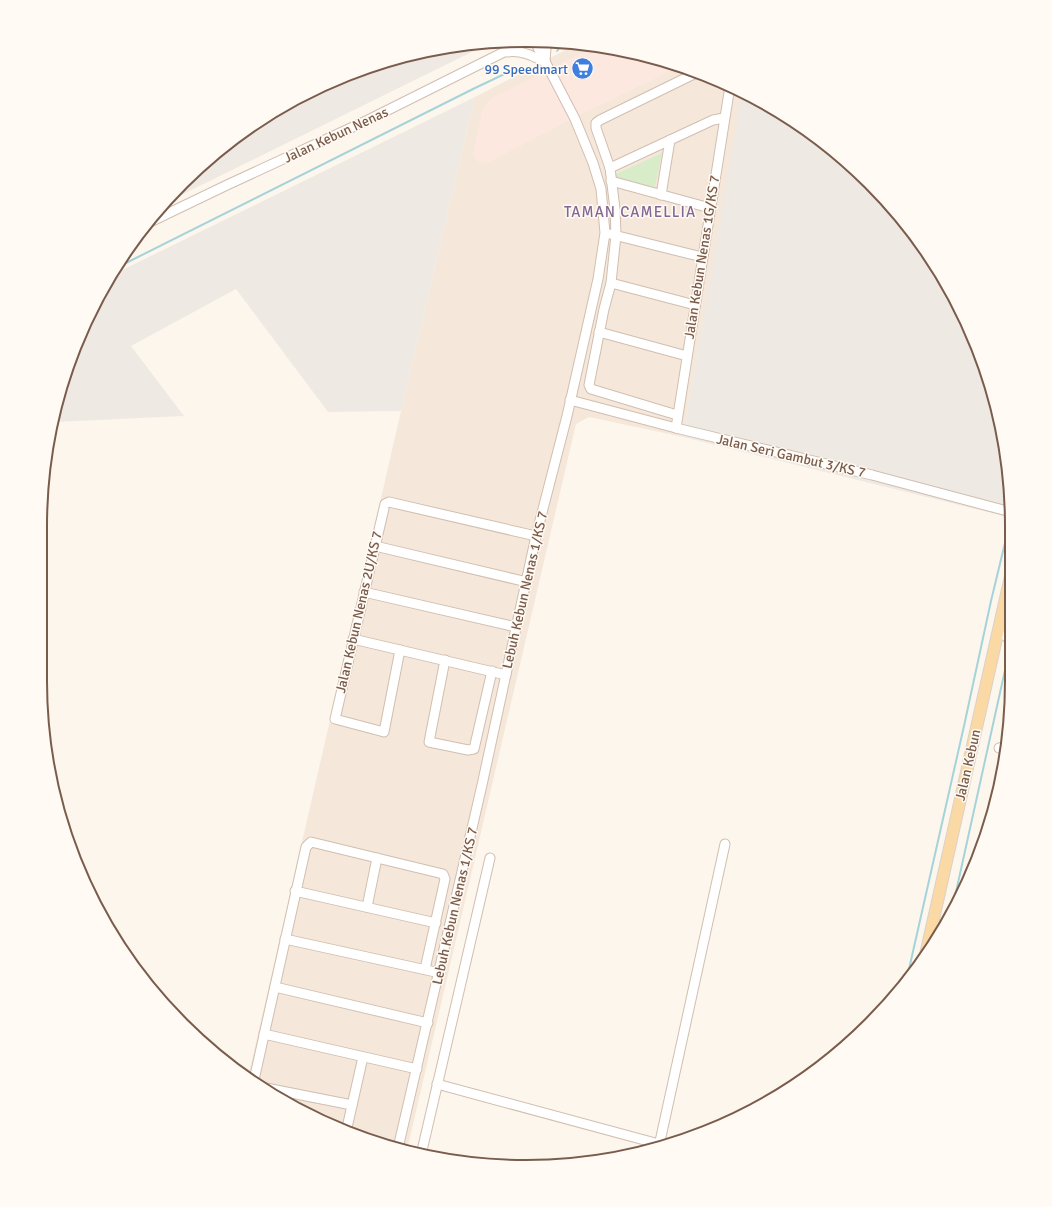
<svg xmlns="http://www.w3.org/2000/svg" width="1052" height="1207" viewBox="0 0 1052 1207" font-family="Signika,sans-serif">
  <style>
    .residential { fill: #f5e8da }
    .commercial { fill: #fde8e0 }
    .industrial { fill: #efe9e4 }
    .green { fill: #d8ecc9 }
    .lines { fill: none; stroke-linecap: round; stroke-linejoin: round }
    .stream { stroke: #a5d3da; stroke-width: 2 }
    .minor-casing { stroke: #d1beb0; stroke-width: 11 }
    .major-casing { stroke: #dad1cd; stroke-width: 13 }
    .minor { stroke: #fff; stroke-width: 9 }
    .major { stroke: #fbd9a5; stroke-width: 11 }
    .labels { text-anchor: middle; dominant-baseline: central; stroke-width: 3; stroke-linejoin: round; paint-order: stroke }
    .shop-label { font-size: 14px; fill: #366cbe; stroke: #fffaf3; text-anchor: end }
    .street-label { font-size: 14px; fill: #7a5c4d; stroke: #fffaf3 }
    .neighbourhood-label { font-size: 15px; letter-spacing: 1px; fill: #846695; stroke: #fffaf3 }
    .rim { fill: none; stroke: #7a5c4d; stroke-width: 2 }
  </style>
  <rect width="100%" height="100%" fill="#fdf6ec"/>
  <path class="residential" d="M 577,44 L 652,57 L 743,91 L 683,437 L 589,417 L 576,424 L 407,1150 L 340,1130 L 248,1077 L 401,411 L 475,97 Z"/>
  <path class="commercial" d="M 594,47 L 652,57 L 679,67 L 577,116 L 487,163 L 478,161 L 475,158 L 473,155 L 482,112 L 487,103 L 494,97 Z"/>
  <g class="industrial">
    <path d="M 490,43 L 167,202 L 206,160 L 283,105 L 370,66 L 463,44 Z"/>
    <path d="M 742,91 L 822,141 L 892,206 L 947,283 L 986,370 L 1011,494 L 1011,505 L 1008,517 L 683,437 Z"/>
    <path d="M 475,97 L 401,411 L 328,412 L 236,289 L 131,346 L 184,416 L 54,422 L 66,370 L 105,283 L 110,276 Z"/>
  </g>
  <path class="green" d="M 662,153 L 655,187 L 616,180 L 616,174 Z"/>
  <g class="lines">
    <g class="stream">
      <path d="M 557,51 L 564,42"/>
      <path d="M 114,269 L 473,89 L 517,68 L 523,69"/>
      <path d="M 952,910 L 1009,652"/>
      <path d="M 907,978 L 964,726 L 991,601 L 1011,518"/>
    </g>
    <defs>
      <g id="minor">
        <path d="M 507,52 C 522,50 533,56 545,62"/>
        <path d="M 545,61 L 546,48 L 549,41"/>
        <path d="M 610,168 L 713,120 L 724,118"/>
        <path d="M 611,181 L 710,208"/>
        <path d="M 661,195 L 670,140"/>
        <path d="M 146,224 L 227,185 L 368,120 L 524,42"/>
        <path d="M 610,234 L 702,257"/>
        <path d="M 611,283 L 695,305"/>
        <path d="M 599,332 L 687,356"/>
        <path d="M 570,400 L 676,428 L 872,475 L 1011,512"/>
        <path d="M 677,415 L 591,389 L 589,385 L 604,309 L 611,283 L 616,235 L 615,209 L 610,168 L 596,128 L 596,123 L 600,120 L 696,73"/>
        <path d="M 676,428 L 730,86"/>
        <path d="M 375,546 L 527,582"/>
        <path d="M 364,592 L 516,627"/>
        <path d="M 999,630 L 1012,642"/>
        <path d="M 353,639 L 506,675"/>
        <path d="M 400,650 L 384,732 L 335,719 L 385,504 L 389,502 L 536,536"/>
        <path d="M 445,660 L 429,742 L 468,750 L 474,749 L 492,671"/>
        <path d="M 999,748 L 1006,746"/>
        <path d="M 295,891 L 436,923"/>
        <path d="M 367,907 L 377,858"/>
        <path d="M 285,939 L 440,973"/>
        <path d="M 275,987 L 428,1023"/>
        <path d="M 264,1034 L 417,1069"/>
        <path d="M 254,1080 L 306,847 L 311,842 L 443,874 L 445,879 L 425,969"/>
        <path d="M 437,1084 L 659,1144"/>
        <path d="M 266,1088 L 352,1105"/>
        <path d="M 346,1132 L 363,1057"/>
        <path d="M 659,1146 L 725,844"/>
        <path d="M 398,1148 L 482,785 L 536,536 L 567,416 L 598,279 L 605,233 L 601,189 L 593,163 L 575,119 L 535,42"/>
        <path d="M 421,1155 L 490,858"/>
      </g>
      <path id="major" d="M 925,957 L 1011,574"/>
    </defs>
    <use href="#minor" class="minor-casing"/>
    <use href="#major" class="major-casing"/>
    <use href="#minor" class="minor"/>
    <use href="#major" class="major"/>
  </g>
  <defs>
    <symbol id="supermarket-disc" viewBox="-11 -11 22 22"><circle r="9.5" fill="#3f7fe0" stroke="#fffaf3"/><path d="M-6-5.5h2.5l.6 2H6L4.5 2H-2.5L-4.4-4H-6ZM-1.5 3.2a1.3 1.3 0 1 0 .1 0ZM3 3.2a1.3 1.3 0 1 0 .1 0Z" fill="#fff"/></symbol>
  </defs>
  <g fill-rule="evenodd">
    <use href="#supermarket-disc" x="570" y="56" width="25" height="25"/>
  </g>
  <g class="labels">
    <g class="shop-label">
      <text x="568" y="69">99 Speedmart</text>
    </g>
    <g class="street-label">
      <text transform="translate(336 135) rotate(-25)">Jalan Kebun Nenas</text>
      <text transform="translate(702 257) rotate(-81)">Jalan Kebun Nenas 1G/KS 7</text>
      <text transform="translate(791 456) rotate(13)">Jalan Seri Gambut 3/KS 7</text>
      <text transform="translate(525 590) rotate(-77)">Lebuh Kebun Nenas 1/KS 7</text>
      <text transform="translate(359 612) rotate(-77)">Jalan Kebun Nenas 2U/KS 7</text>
      <text transform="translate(968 765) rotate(-77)">Jalan Kebun</text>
      <text transform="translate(455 906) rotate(-77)">Lebuh Kebun Nenas 1/KS 7</text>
    </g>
    <g class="neighbourhood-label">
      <text x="630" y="212">TAMAN CAMELLIA</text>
    </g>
  </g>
  <path d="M0 0H1052V1207H0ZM526 47H526A479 479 0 0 1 1005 526V681A479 479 0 0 1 526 1160H526A479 479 0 0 1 47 681V526A479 479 0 0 1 526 47Z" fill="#fffaf3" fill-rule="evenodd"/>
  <path class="rim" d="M526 47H526A479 479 0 0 1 1005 526V681A479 479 0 0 1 526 1160H526A479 479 0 0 1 47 681V526A479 479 0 0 1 526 47Z"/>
</svg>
